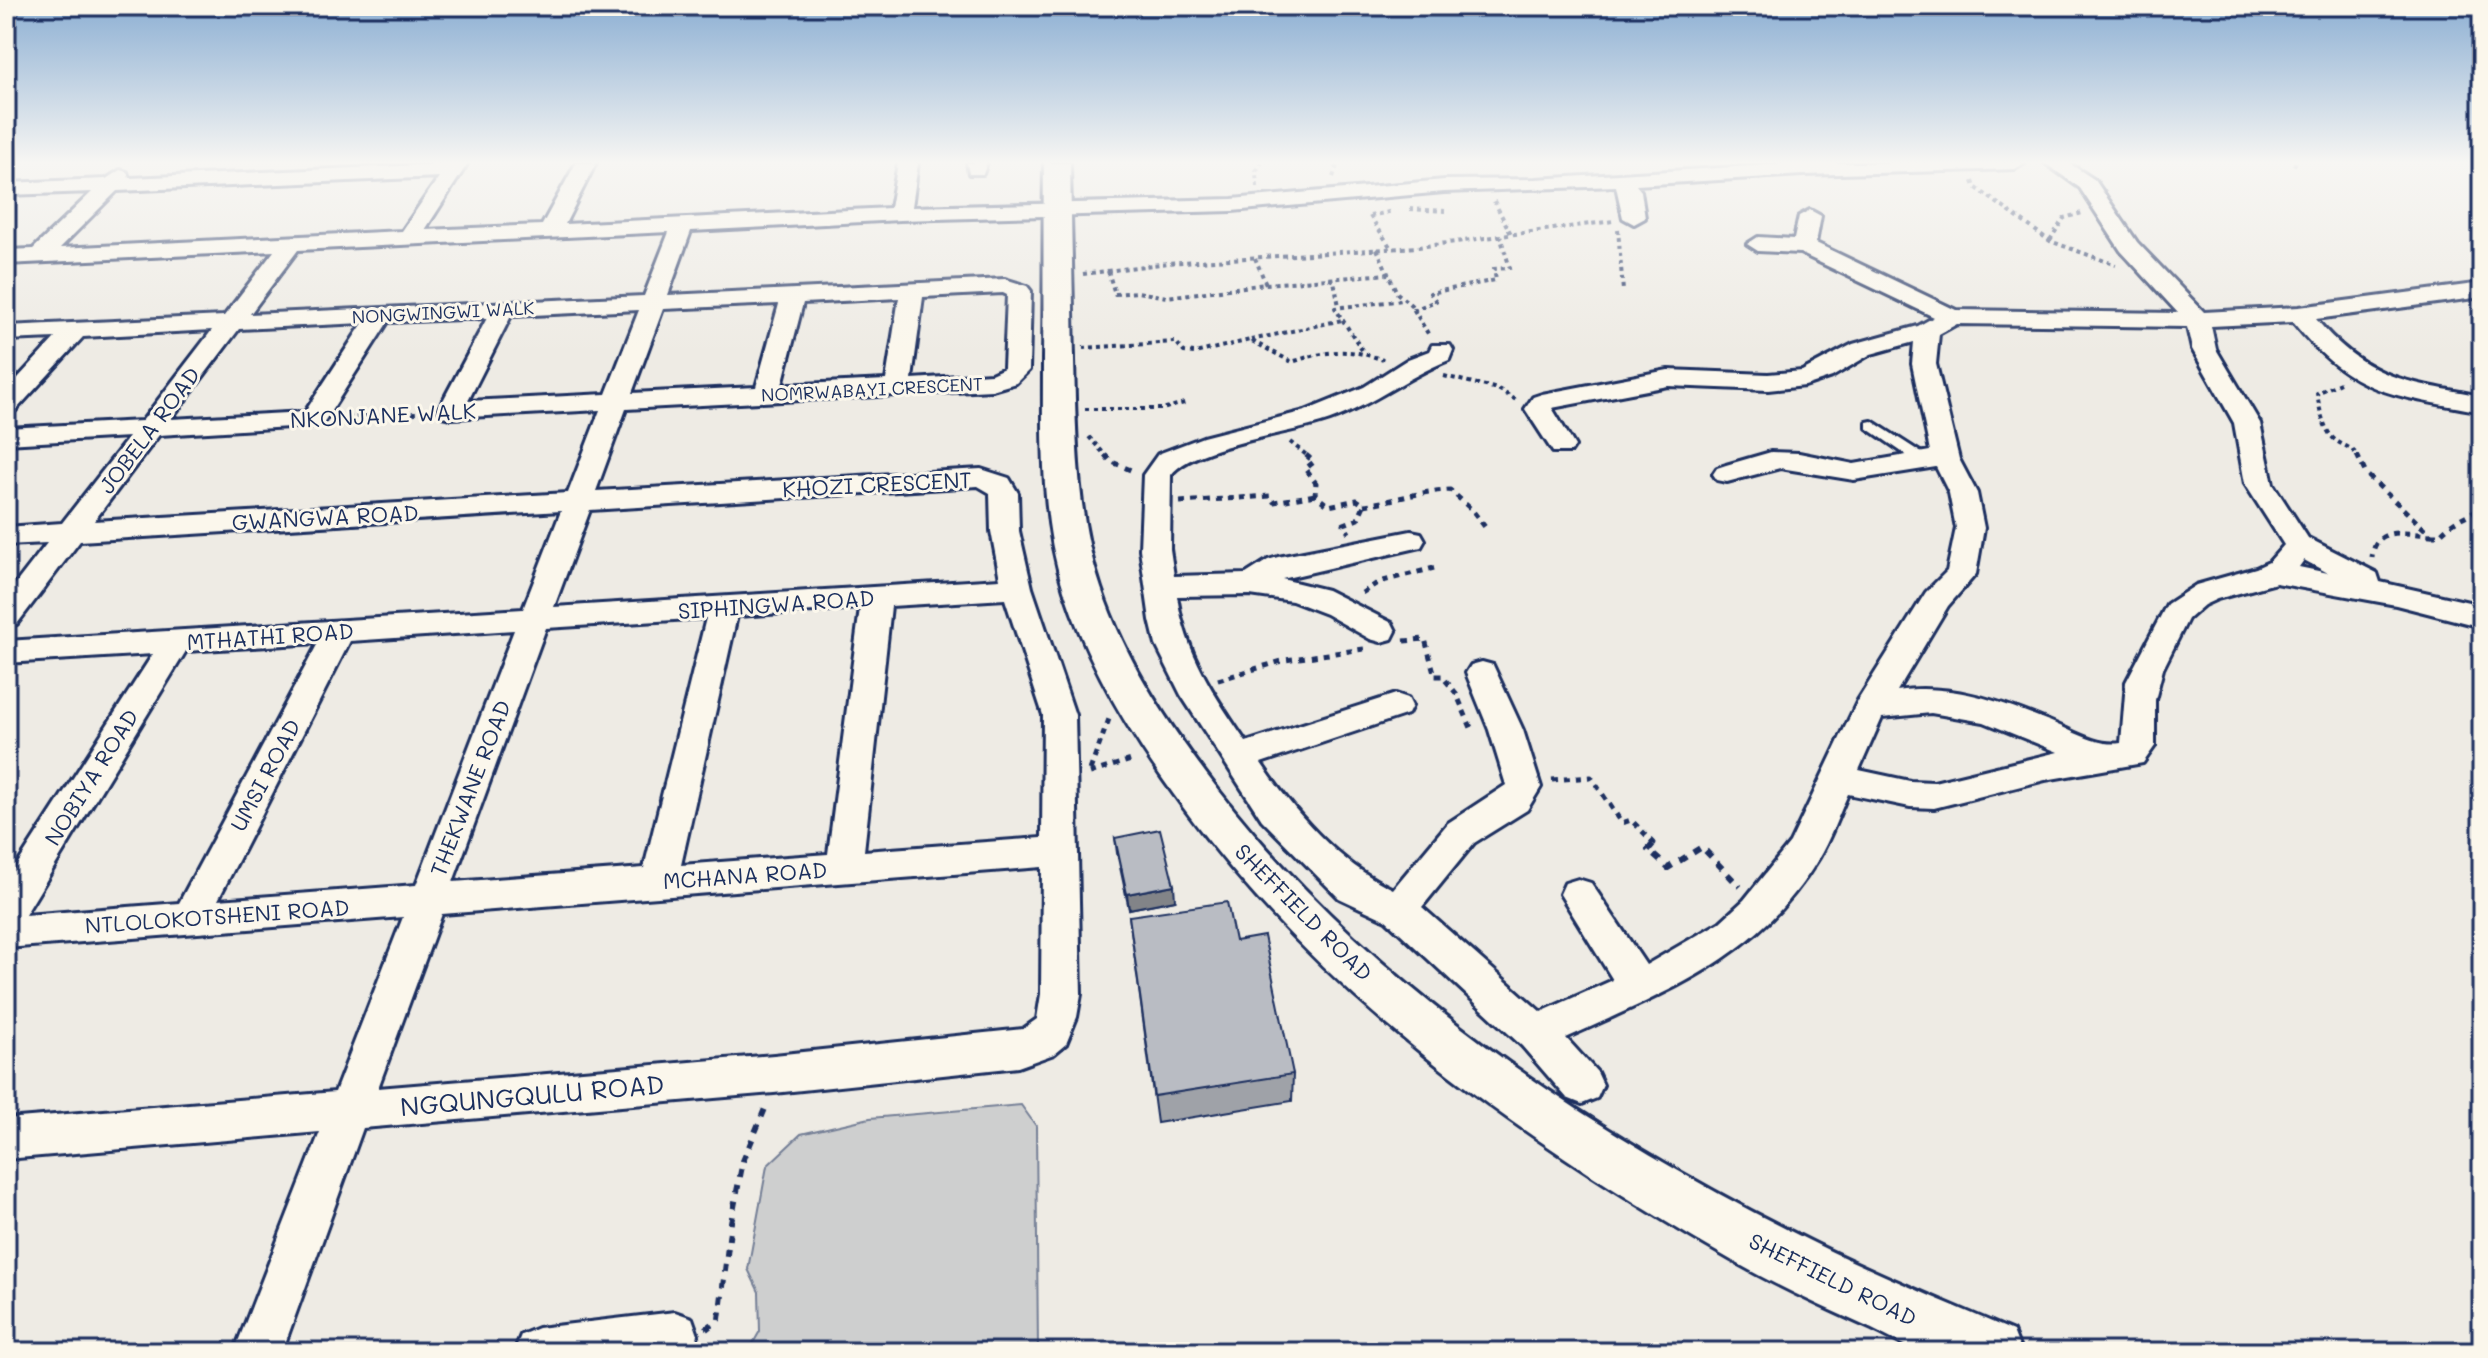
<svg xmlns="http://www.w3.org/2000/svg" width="2488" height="1358" viewBox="0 0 2488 1358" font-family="Mali,sans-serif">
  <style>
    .green { fill: #cecfcf; stroke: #747f96; stroke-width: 2 }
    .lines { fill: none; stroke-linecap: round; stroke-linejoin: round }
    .service-casing { stroke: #1b2f5e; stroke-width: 6 }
    .minor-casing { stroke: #1b2f5e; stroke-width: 6 }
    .tertiary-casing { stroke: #1b2f5e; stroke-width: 6 }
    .path-far2 { stroke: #1b2f5e; stroke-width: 4; stroke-dasharray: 4 4; stroke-linecap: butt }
    .path-far1 { stroke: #1b2f5e; stroke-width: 5; stroke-dasharray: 6 6; stroke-linecap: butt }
    .path { stroke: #1b2f5e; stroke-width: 6; stroke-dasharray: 8 8; stroke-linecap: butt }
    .service { fill: #fbf7ec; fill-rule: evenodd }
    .minor { fill: #fbf7ec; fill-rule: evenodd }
    .tertiary { fill: #fbf7ec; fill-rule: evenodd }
    .wall { fill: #9fa2a8; stroke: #1b2f5e; stroke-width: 2 }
    .shaded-wall { fill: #828488; stroke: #1b2f5e; stroke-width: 2 }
    .building { fill: #b9bcc3; stroke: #1b2f5e; stroke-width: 2 }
    .labels { text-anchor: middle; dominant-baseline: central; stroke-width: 6; stroke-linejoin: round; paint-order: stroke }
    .far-street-label { font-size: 18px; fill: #1b2f5e; stroke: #fbf7ec }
    .street-label { font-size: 22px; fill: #1b2f5e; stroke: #fbf7ec }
    .near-street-label { font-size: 26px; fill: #1b2f5e; stroke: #fbf7ec }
  </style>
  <rect width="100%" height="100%" fill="#eeebe4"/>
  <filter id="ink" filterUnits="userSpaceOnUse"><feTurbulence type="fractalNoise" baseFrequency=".0125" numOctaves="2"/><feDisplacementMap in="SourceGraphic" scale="16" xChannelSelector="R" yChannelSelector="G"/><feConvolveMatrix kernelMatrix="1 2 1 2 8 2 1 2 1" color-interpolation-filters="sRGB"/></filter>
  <g filter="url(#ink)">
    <path class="green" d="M 1021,1105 L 1036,1126 L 1038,1352 L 748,1352 L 760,1331 L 759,1292 L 748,1269 L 767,1166 L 801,1134 L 870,1118 Z"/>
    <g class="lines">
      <defs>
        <path id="service" d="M 1872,421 L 1928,457 L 1928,463 L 1918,463 L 1867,428 L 1867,422 Z"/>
        <g id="minor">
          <path d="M 468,163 L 425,230 L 542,225 L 576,163 L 596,163 L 565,224 L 890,208 L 898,163 L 918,163 L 912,207 L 1232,199 L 1444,180 L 1535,179 L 1800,163 L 2025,163 L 2015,169 L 1802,175 L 1636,185 L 1641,191 L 1645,218 L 1634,224 L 1623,218 L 1616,186 L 1444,192 L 1232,211 L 900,220 L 691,231 L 668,295 L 1005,279 L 1027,286 L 1031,291 L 1029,370 L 1016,383 L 992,390 L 626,409 L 596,491 L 981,469 L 1009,478 L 1018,493 L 1019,531 L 1032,588 L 1075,715 L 1081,994 L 1077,1017 L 1066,1044 L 1054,1054 L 1018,1067 L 774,1093 L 363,1128 L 282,1352 L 234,1352 L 320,1132 L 6,1159 L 6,1119 L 335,1092 L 403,917 L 6,948 L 6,882 L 153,654 L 6,663 L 6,641 L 523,609 L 561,511 L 80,541 L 17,624 L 6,628 L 6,596 L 47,543 L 6,545 L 6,527 L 62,523 L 129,437 L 6,444 L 6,428 L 142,421 L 212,330 L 83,337 L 15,411 L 6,414 L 6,391 L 55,338 L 6,340 L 6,326 L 224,316 L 274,251 L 6,264 L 6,250 L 33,249 L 92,192 L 6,195 L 6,183 L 106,179 L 120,170 L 127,172 L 129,178 ZM 439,177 L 402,231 L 60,248 L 117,191 ZM 669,232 L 644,296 L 250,314 L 298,250 ZM 1003,293 L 1007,295 L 1004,368 L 991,374 L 912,379 L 923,297 ZM 899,298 L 886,380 L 782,385 L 803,303 ZM 779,304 L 756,387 L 632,393 L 663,309 ZM 639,310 L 606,394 L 468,401 L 511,316 ZM 487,318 L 438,410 L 442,416 L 451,418 L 600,410 L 568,493 L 94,521 L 159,435 L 322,425 L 388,322 ZM 363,323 L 305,412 L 171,419 L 239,329 ZM 978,486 L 990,493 L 991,531 L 1000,579 L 554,607 L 590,510 ZM 1005,599 L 1043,715 L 1042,838 L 864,851 L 891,606 ZM 860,608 L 828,854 L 681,865 L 737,616 ZM 706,618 L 644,868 L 453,882 L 546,628 ZM 514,630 L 416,885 L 218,900 L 350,641 ZM 318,643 L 179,903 L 25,915 L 186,651 ZM 1042,867 L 1041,994 L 1037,1019 L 1023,1029 L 774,1055 L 378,1088 L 442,914 Z"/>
          <path d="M 967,163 L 987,163 L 983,174 L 969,174 Z"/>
          <path d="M 2045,163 L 2069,163 L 2095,180 L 2137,242 L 2204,312 L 2299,307 L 2482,283 L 2482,297 L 2316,319 C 2367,380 2408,382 2482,396 L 2482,412 C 2394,395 2352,396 2293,322 L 2211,326 L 2216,349 L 2260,423 L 2273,484 L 2308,538 L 2377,573 L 2380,582 L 2482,605 L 2482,627 L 2396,605 L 2276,583 L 2217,599 L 2204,605 L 2188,619 L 2163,669 L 2155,700 L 2155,746 L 2143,763 L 2045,780 L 1934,808 L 1910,807 L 1848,794 C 1838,816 1830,840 1817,861 C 1758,959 1664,993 1566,1038 L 1597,1072 L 1603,1085 L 1597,1098 L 1582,1104 L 1567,1098 L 1522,1046 L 1386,920 L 1339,898 L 1262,820 L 1181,695 L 1156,645 L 1150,620 L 1140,549 L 1143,475 L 1158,454 L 1203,437 L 1305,411 L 1364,387 L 1408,359 L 1429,351 L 1432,345 L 1450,345 L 1453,350 L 1449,360 C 1404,378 1367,409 1321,423 C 1286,434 1191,447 1171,475 L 1170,549 L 1174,576 L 1246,574 L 1268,560 L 1278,557 L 1411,531 L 1421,533 L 1425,540 L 1421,547 L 1282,579 L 1327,590 L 1392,623 L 1396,631 L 1392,639 L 1381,642 L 1370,639 L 1326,614 L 1292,601 L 1250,595 L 1177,596 C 1185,653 1214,695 1246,742 L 1396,694 L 1408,698 L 1412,706 L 1408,714 L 1261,763 C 1294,812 1339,864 1393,889 L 1448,823 L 1506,785 L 1489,730 L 1466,673 L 1471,665 L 1482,662 L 1493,665 L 1523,730 L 1541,787 L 1527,810 L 1474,843 L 1422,907 L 1541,1012 L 1613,980 L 1560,894 L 1565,883 L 1578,879 L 1591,883 L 1646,965 L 1720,922 L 1744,900 L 1790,843 L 1858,700 L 1926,592 L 1947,571 L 1956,528 L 1949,493 L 1936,467 L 1854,480 L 1780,468 L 1727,482 L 1717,480 L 1713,474 L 1717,468 L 1726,465 L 1771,452 L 1799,453 L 1854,464 L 1930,451 L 1912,364 L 1914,342 L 1871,354 L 1832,377 L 1805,386 L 1768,390 L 1668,386 L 1552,408 L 1575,446 L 1571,452 L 1553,452 L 1525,409 L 1533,397 L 1542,394 L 1668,370 L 1768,374 L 1802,371 L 1853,344 L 1918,326 L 1934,317 L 1800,253 L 1758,251 L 1747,244 L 1758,237 L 1794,239 L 1799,216 L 1810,210 L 1821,216 L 1816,243 L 1956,310 L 2178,313 L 2121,251 L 2080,188 ZM 1957,324 L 2187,327 L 2192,349 L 2234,423 L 2245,484 L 2284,545 L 2269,562 L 2256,568 L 2196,585 L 2167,604 L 2126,682 L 2121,743 C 2095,747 2070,729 2046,720 C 2000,701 1948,683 1897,691 L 1948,606 L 1976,574 L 1984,528 L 1977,493 L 1959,459 L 1936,364 L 1939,334 ZM 2304,560 L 2328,573 L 2299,567 ZM 1931,713 L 1984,722 L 2058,752 L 1934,782 L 1910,781 L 1859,770 L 1882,718 Z"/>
          <path d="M 675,1312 L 692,1318 L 698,1335 L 690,1352 L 514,1352 L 521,1335 L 538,1328 Z"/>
        </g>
        <path id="tertiary" d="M 1044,163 L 1070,163 C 1071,229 1073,294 1074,360 C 1076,436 1076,514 1101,588 C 1126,663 1172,730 1220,792 C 1372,987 1590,1132 1810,1241 C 1876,1274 1945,1302 2013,1331 L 2021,1352 C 1991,1352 1958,1356 1927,1352 C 1909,1350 1889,1337 1872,1329 C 1820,1306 1768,1282 1719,1253 C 1515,1135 1323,998 1183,807 C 1134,741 1089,668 1064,590 C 1040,516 1043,437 1043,360 C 1044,294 1043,229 1044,163 Z"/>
      </defs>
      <use href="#service" class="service-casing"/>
      <use href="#minor" class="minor-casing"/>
      <use href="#tertiary" class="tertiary-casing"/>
      <g class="path-far2">
        <path d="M 2293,163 L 2299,166"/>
        <path d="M 1333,177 L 1338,163"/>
        <path d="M 1973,181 L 1975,187 L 2050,241 L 2116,265"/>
        <path d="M 1257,187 L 1256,171 L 1262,163"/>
        <path d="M 1494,201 L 1511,234"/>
        <path d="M 1410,209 L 1445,211"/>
        <path d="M 1370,216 L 1393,211"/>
        <path d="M 1370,216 L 1391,248"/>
        <path d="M 1618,229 L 1623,291"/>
        <path d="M 2050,240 L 2064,218 L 2082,213"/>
        <path d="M 1377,249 L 1397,293 L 1411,305 L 1430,337"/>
        <path d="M 1255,258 L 1266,284"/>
        <path d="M 1108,271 L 1115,294 L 1137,292 L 1167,297 L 1266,284 L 1388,274"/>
        <path d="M 1083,274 L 1168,263 L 1418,247 L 1613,221"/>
        <path d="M 1329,279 L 1334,281 L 1339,306"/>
        <path d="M 1413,310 L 1436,301 L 1430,293 L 1496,280 L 1494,269 L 1510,268 L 1500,236"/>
        <path d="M 1251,340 L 1342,320"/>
        <path d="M 1083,348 L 1176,342 L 1184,352 L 1195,353 L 1250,340 L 1292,362 C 1325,351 1350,347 1383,360"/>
        <path d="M 1362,350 L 1335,308 L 1403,300"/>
        <path d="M 1444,376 L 1498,389 L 1516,400"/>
        <path d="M 2340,383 L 2317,393 C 2319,407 2323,427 2332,437 C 2340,446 2353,446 2358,457"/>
        <path d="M 1085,409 L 1162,409 L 1188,402"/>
        <path d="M 340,418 L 430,412"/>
        <path d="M 1089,437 L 1107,457"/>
        <path d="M 1290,442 L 1309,457"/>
      </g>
      <g class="path-far1">
        <path d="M 1105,455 L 1110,461 L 1133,471"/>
        <path d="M 1306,455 L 1314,462 L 1305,469 L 1316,483 L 1315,495 L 1329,506 L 1357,500 L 1364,505 L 1358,519 L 1344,524 L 1349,533"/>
        <path d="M 2357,455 L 2366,474 L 2431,535 C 2406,534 2375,524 2372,558"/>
        <path d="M 1180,502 L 1270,496 L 1274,502 L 1315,495"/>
        <path d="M 1364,505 C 1393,501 1420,491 1450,490 L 1472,510 L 1488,531"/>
        <path d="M 2431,535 L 2439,535 C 2456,517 2464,519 2482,506"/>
        <path d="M 1362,593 L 1379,582 L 1434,568"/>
        <path d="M 1404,641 L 1425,639 L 1435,676 L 1442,676 L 1456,693 L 1472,730"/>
        <path d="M 1218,680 L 1285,660 L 1364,649"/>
        <path d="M 1090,770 L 1109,719"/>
        <path d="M 1090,773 L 1134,759"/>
        <path d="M 1552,780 L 1591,777 L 1622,823 L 1631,820 L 1654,843 L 1652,846"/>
      </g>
      <g class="path">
        <path d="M 1653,844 L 1648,850 L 1668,868 L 1702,847 L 1740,887"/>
        <path d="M 706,1329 L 719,1319 L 731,1222 L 743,1161 L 767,1104"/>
      </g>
      <use href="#service" class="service"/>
      <use href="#minor" class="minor"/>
      <use href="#tertiary" class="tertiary"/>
    </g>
    <g class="wall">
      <path d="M 1115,838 L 1175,900 L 1129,909 L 1117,853 Z"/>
      <path d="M 1129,916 L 1235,941 L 1293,1074 L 1292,1101 L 1157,1123 Z"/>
    </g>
    <path class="shaded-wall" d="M 1174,885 L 1175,900 L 1129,909 L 1127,894 Z"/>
    <g class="building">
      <path d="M 1160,829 L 1174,885 L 1127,894 L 1115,838 Z"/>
      <path d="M 1227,902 L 1235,941 L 1264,936 L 1293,1074 L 1154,1096 L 1129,916 Z"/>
    </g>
  </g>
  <linearGradient id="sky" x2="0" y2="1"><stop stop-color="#8cafd3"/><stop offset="0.46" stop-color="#f7f6f3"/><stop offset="1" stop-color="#f7f6f3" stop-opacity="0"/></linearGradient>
  <rect width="2488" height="353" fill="url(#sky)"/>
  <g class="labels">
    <g class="far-street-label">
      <text transform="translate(443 312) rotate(-3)">NONGWINGWI WALK</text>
      <text transform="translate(872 389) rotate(-3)">NOMRWABAYI CRESCENT</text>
    </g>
    <g class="street-label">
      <text transform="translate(383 415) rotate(-3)">NKONJANE WALK</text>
      <text transform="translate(149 430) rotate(-53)">JOBELA ROAD</text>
      <text transform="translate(877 484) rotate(-3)">KHOZI CRESCENT</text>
      <text transform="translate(325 517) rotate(-3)">GWANGWA ROAD</text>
      <text transform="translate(776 604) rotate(-4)">SIPHINGWA ROAD</text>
      <text transform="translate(270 636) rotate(-4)">MTHATHI ROAD</text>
      <text transform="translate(265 775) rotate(-62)">UMSI ROAD</text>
      <text transform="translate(91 777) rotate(-58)">NOBIYA ROAD</text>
      <text transform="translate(470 788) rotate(-69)">THEKWANE ROAD</text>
      <text transform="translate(745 875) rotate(-4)">MCHANA ROAD</text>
      <text transform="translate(1304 912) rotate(45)">SHEFFIELD ROAD</text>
      <text transform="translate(217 916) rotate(-4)">NTLOLOKOTSHENI ROAD</text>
      <text transform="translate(1833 1279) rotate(26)">SHEFFIELD ROAD</text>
    </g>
    <g class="near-street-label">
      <text transform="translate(532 1095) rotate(-5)">NGQUNGQULU ROAD</text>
    </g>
  </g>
  <rect width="2488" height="1358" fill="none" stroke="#fbf7ec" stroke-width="32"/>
  <rect x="16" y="16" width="2456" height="1326" fill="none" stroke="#1b2f5e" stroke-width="3" filter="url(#ink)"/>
</svg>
